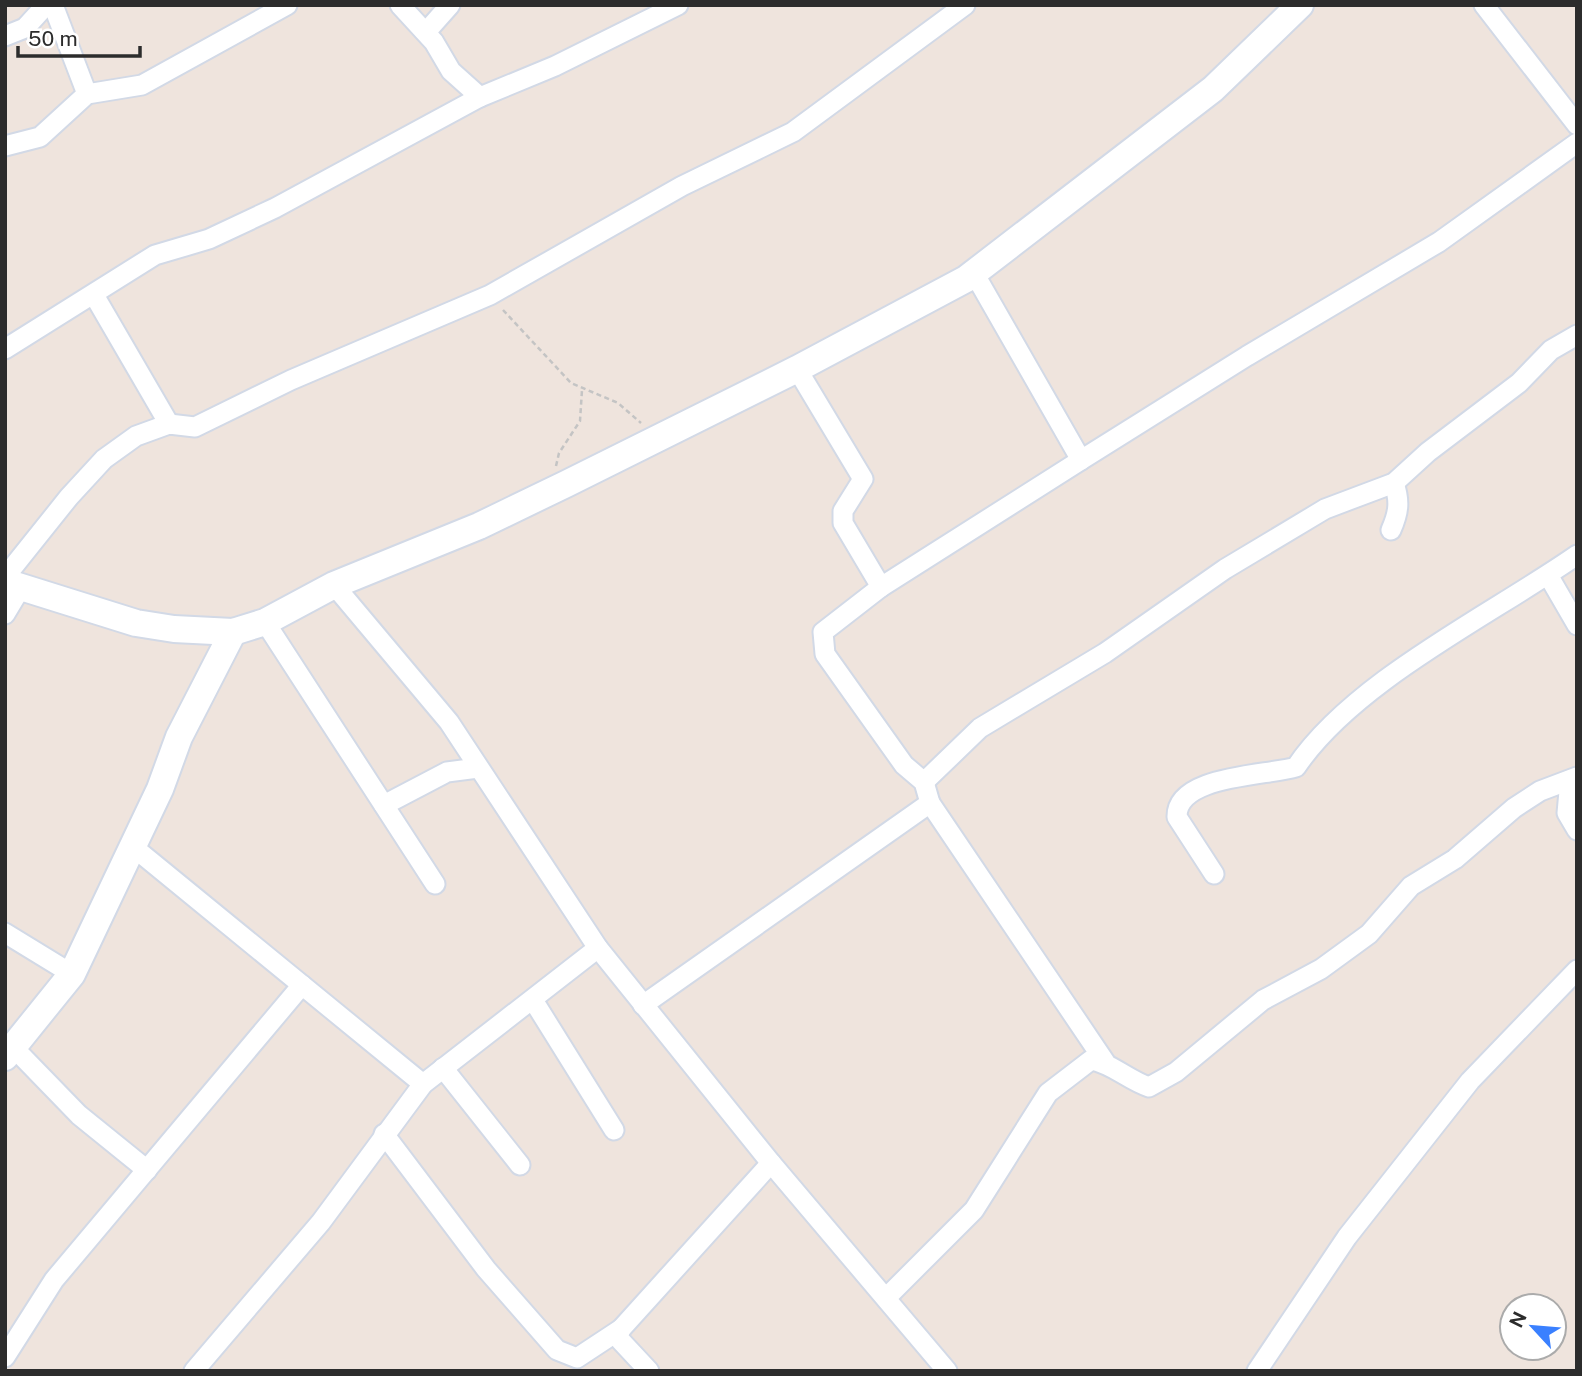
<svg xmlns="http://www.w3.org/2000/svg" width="1582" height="1376" viewBox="0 0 1582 1376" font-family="'Public Sans',sans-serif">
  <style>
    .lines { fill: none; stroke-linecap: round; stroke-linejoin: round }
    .street-casing { stroke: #d2d9e6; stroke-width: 23 }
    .secondary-casing { stroke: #d2d9e6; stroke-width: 30 }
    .path { stroke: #c4c4c4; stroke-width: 2.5; stroke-dasharray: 5 3.5; stroke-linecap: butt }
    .street { stroke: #fff; stroke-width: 19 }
    .secondary { stroke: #fff; stroke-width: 26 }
  </style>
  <rect width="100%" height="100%" fill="#efe4dd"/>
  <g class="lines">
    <defs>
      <g id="street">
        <path d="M 53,5 L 87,94"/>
        <path d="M 400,5 L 434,42 L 451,71 L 480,97"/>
        <path d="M 1484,5 L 1577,125"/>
        <path d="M 426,32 L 450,5"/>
        <path d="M 5,36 L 25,28 L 46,5"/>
        <path d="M 5,146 L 40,137 L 87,94 L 142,85 L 287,5"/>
        <path d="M 974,273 L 1081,460 L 1247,356 L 1439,242 L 1577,143"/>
        <path d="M 94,295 L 169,424"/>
        <path d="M 5,349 L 155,255 L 209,239 L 275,208 L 480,97 L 555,66 L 678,5"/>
        <path d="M 797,369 L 863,479 L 843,511 L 843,523 L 881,587"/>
        <path d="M 1391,530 C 1399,512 1400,501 1394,483"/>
        <path d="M 1548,575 L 1577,625"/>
        <path d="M 5,577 L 69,497 L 104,459 L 136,436 L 169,424 L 195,427 L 291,380 L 490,295 L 682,186 L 793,132 L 965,5"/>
        <path d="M 334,585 L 449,722 L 598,948 L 771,1163 L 947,1371"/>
        <path d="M 5,614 L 20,589"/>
        <path d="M 265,622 L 435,884"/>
        <path d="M 1570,780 L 1567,813 L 1577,830"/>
        <path d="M 924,782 L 980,728 L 1105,653 L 1225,569 L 1325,509 L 1394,483 L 1428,452 L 1519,383 L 1551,350 L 1577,335"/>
        <path d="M 930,803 L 1105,1062"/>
        <path d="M 384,805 L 447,772 L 478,768"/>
        <path d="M 132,846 L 423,1084"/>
        <path d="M 1214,874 L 1177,817 C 1176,775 1266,776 1296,767 C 1354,681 1491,615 1577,555"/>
        <path d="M 5,933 L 72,974"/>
        <path d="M 533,1000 L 614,1130"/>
        <path d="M 643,1005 L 930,803 L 924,782 L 904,765 L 825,654 L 823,632 L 881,587 L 1081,460"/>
        <path d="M 14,1048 L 79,1115 L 147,1170"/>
        <path d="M 443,1068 L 520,1165"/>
        <path d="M 384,1134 L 486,1269 L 557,1350 L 577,1358 L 621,1329"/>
        <path d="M 886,1298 L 974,1210 L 1048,1093 L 1091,1060 C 1113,1064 1128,1080 1149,1087 L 1176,1072 L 1263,1000 L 1321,969 L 1369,934 L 1411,886 L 1455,859 L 1514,808 L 1540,791 L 1577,777"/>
        <path d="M 5,1357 L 54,1280 L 302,985"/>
        <path d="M 194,1371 L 321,1222 L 423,1084 L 598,948"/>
        <path d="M 649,1371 L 621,1341 L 618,1336 L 621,1329 L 771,1163"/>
        <path d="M 1257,1371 L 1347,1237 L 1470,1081 L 1577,970"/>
      </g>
      <g id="secondary">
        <path d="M 5,582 L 136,623 L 174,629 L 233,632 L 265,622 L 334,585 L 479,526 L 566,484 L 797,369 L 966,279 L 1213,89 L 1300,5"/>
        <path d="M 5,1057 L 72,974 L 160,789 L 179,737 L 233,632"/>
      </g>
    </defs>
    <use href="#street" class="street-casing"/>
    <use href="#secondary" class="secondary-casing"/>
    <g class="path">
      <path d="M 503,310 L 571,383 L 618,403 L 641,423"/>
      <path d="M 556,466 L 559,453 L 580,421 L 582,390"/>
    </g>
    <use href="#street" class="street"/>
    <use href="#secondary" class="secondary"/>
  </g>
  <rect width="1582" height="1376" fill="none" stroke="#2c2c2c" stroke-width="14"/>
  <g transform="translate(1533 1327) rotate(296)"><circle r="33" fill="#ffffff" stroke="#ababab" stroke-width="2"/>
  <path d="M0-5L12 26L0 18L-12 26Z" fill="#3a80ff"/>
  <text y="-10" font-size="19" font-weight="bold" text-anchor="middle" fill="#2c2c2c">N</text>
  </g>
  <path d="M18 46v10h122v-10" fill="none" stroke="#2c2c2c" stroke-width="3.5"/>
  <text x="28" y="46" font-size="21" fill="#2c2c2c" stroke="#ffffff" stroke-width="5" paint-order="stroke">50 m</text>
</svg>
